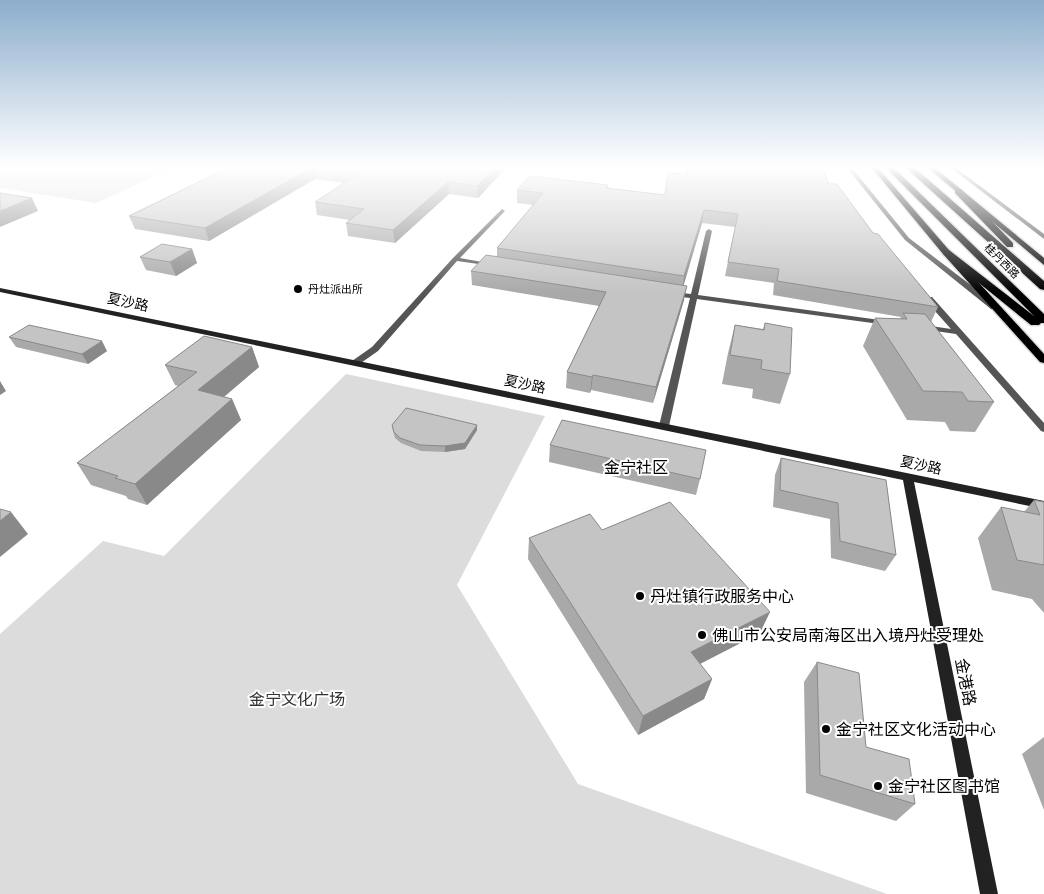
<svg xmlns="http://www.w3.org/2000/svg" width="1044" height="894" viewBox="0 0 1044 894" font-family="'IBM Plex Sans','Noto Sans SC',sans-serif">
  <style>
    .green { fill: #dcdcdc }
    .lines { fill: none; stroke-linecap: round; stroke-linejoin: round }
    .primary-casing { stroke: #dbdbdb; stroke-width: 3 }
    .highway-casing { stroke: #dbdbdb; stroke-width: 3 }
    .street { fill: #555; fill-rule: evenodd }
    .secondary { fill: #222; fill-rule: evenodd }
    .primary { fill: #000; fill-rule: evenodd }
    .highway { fill: #000; fill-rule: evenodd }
    .wall { fill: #a9a9a9 }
    .shaded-wall { fill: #898989 }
    .building { fill: #c4c4c4; stroke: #898989 }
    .poi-dot { fill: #000; stroke: #fff; stroke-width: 2 }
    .labels { text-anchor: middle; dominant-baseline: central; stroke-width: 4; stroke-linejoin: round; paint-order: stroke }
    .far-street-label { font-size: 11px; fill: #000; stroke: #fff }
    .far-poi-label { font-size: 11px; fill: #000; stroke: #fff; text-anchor: start }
    .street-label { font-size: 14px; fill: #000; stroke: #fff }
    .quarter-label { font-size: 16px; fill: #000; stroke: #fff }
    .near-poi-label { font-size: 16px; fill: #000; stroke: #fff; text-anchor: start }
    .near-street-label { font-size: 16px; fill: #000; stroke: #fff }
    .near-park-label { font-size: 16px; fill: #333; stroke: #fff }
  </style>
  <rect width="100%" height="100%" fill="#fff"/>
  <g class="green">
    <path d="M 5,168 L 173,168 L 96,203 L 0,188 L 0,170 Z"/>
    <path d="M 346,374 L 545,416 L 457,585 L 578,784 L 887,894 L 0,894 L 0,634 L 103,541 L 164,556 Z"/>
  </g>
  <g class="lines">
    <defs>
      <g id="primary">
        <path d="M 872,168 L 878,168 L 949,250 L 1044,354 L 1044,363 L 1040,362 L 943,254 Z"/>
        <path d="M 928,168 L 935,168 L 1044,258 L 1044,265 Z"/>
      </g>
      <g id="highway">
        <path d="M 886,168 L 894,168 L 1044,314 L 1044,323 L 1041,323 L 1039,325 L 1031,325 L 943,254 L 943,250 L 949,250 L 1034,316 Z"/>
        <path d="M 906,168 L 915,168 L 1044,281 L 1044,290 L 1040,289 Z"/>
        <path d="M 955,189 L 961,189 L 1013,243 L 1013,247 L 1007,247 L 955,193 Z"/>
      </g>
    </defs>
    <use href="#primary" class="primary-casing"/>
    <use href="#highway" class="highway-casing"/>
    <g class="street">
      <path d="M 847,168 L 852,168 L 909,238 L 997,305 L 997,309 L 991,309 L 905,240 Z"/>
      <path d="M 951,168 L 956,168 L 1044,234 L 1044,239 Z"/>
      <path d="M 502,209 L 505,211 L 504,212 L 460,258 L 493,264 L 493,266 L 457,261 L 378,351 L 358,365 L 352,365 L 352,361 L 372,347 L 453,258 Z"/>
      <path d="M 709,229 L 712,231 L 698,295 L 887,321 L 891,323 L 887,325 L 697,299 L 669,426 L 664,429 L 659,426 L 690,298 L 673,296 L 669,294 L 673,292 L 691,294 L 706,231 Z"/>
      <path d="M 926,297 L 932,297 L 1044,423 L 1044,432 L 1041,431 L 956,334 L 921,329 L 920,327 L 924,325 L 951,329 L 926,301 Z"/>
    </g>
    <path class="secondary" d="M 0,288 L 1044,501 L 1044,509 L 914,482 L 998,894 L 980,894 L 903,480 L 0,292 Z"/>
    <use href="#primary" class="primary"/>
    <use href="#highway" class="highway"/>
  </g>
  <g class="wall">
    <path d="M 227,168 L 506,168 L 478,198 L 449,194 L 395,243 L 348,236 L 346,223 L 350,220 L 317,215 L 315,202 L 344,183 L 315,179 L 209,241 L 135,229 L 129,216 Z"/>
    <path d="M 687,168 L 822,168 L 829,184 L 938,307 L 931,322 L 994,402 L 975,432 L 950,431 L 945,422 L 907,420 L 863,346 L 875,318 L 900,319 L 901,317 L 773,295 L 774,283 L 725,276 L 735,227 L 702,223 L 683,285 L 684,300 L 653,403 L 591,390 L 590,393 L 566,388 L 567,372 L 599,306 L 472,285 L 471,271 L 497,256 L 497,248 L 534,205 L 517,203 L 517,190 L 608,185 L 608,189 L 665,195 L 686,174 Z"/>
    <path d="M 192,249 L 197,263 L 176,276 L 146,270 L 140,257 Z"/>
    <path d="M 765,323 L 790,374 L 780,404 L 752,398 L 753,389 L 722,384 L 728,353 L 735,325 L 763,329 Z"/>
    <path d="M 9,337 L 107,351 L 88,364 L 16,347 Z"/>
    <path d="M 252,347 L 259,367 L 224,397 L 232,399 L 241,420 L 147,505 L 128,499 L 126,496 L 91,485 L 77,463 L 178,386 L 175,385 L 165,365 Z"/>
    <path d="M 392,425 L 477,430 L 465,449 L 445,452 L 421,451 L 401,443 L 395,438 L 393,431 Z"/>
    <path d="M 550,445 L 700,479 L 696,495 L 549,462 Z"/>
    <path d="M 781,458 L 886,480 L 896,555 L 885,571 L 831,558 L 830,519 L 773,507 L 775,475 Z"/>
    <path d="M 1034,500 L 1044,502 L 1044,613 L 1032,599 L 992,590 L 978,538 L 1001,507 L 1024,512 Z"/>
    <path d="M 602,530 L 760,633 L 700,664 L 712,679 L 704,699 L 638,735 L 528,559 L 529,538 Z"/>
    <path d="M 817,662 L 866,747 L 915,804 L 896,821 L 806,793 L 804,682 Z"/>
    <path d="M 1044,737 L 1044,810 L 1022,754 Z"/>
  </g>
  <g class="shaded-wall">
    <path d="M 311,168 L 313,168 L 315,179 L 209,241 L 205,228 Z"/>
    <path d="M 495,168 L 506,168 L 478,198 L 477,186 Z"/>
    <path d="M 448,182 L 449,194 L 395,243 L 393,230 Z"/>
    <path d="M 32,198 L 38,211 L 0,227 L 0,211 Z"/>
    <path d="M 704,210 L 702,223 L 682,291 L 684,276 Z"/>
    <path d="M 192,249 L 197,263 L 176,276 L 170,262 Z"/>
    <path d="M 687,286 L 684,300 L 653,403 L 656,387 Z"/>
    <path d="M 102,341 L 107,351 L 88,364 L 82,354 Z"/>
    <path d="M 252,347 L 259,367 L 207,411 L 198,390 Z"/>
    <path d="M 593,375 L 591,390 L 590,393 L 592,377 Z"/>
    <path d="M 0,381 L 6,391 L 0,395 Z"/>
    <path d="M 232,399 L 241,420 L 147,505 L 135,484 Z"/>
    <path d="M 477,425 L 477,430 L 465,449 L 445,452 L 445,446 Z"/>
    <path d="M 11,512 L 28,534 L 0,557 L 0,521 Z"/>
    <path d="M 770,612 L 760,633 L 684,672 L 691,652 Z"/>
    <path d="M 712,679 L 704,699 L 638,735 L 643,716 Z"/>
  </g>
  <g class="building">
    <path d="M 227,168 L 311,168 L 205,228 L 129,216 Z"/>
    <path d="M 318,168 L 495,168 L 477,186 L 448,182 L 393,230 L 346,223 L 364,209 L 315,202 L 359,173 Z"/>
    <path d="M 688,168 L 822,168 L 829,184 L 837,184 L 873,233 L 878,234 L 938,307 L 777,281 L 779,269 L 728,262 L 738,214 L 704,210 L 684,276 L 497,248 L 543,193 L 517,190 L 530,176 L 608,185 L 606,188 L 665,195 L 668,173 L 687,174 Z"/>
    <path d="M 0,193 L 32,198 L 0,211 Z"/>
    <path d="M 162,244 L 192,249 L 170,262 L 140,257 Z"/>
    <path d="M 486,255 L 687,286 L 656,387 L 593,375 L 592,377 L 567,372 L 606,292 L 471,271 Z"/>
    <path d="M 903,313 L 925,314 L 994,402 L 968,401 L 962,392 L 923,391 L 875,318 L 907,319 Z"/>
    <path d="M 765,323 L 792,328 L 790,374 L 761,369 L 762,360 L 730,355 L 735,325 L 764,330 Z"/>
    <path d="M 29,325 L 102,341 L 82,354 L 9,337 Z"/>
    <path d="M 204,336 L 252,347 L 198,390 L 232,399 L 135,484 L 115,478 L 118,476 L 77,463 L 197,372 L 165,365 Z"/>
    <path d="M 406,408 L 477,425 L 465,443 L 445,446 L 420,445 L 400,438 L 394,432 L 392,425 Z"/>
    <path d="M 562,420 L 706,450 L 700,479 L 550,445 Z"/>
    <path d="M 781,458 L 886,480 L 896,555 L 840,541 L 838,503 L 780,490 Z"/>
    <path d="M 1034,500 L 1044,502 L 1044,565 L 1017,560 L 1001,507 L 1040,515 Z"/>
    <path d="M 670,502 L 770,612 L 691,652 L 712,679 L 643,716 L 529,538 L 590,514 L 602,530 Z"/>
    <path d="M 0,509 L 11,512 L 0,521 Z"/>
    <path d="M 817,662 L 859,673 L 866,747 L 909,759 L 915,804 L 820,775 Z"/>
  </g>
  <linearGradient id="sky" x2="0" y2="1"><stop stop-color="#8cadcc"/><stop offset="0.57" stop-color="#fff"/><stop offset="1" stop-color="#fff" stop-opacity="0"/></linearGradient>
  <rect width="1044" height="293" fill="url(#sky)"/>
  <g class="poi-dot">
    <circle cx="298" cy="289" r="5"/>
    <circle cx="640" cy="596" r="5"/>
    <circle cx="702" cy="635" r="5"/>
    <circle cx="826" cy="729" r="5"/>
    <circle cx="878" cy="786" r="5"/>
  </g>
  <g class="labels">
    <g class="far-street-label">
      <text transform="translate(1002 261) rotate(45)">桂丹西路</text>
    </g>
    <g class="far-poi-label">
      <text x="308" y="289">丹灶派出所</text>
    </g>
    <g class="street-label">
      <text transform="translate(128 302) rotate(12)">夏沙路</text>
      <text transform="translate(525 384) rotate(12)">夏沙路</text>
      <text transform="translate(921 465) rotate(12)">夏沙路</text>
    </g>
    <g class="quarter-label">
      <text x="636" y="467">金宁社区</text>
    </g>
    <g class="near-poi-label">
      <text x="650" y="596">丹灶镇行政服务中心</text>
      <text x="712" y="635">佛山市公安局南海区出入境丹灶受理处</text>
      <text x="836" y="729">金宁社区文化活动中心</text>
      <text x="888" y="786">金宁社区图书馆</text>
    </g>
    <g class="near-street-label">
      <text transform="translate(966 682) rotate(79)">金港路</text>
    </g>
    <g class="near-park-label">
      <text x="297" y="699">金宁文化广场</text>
    </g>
  </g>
</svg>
